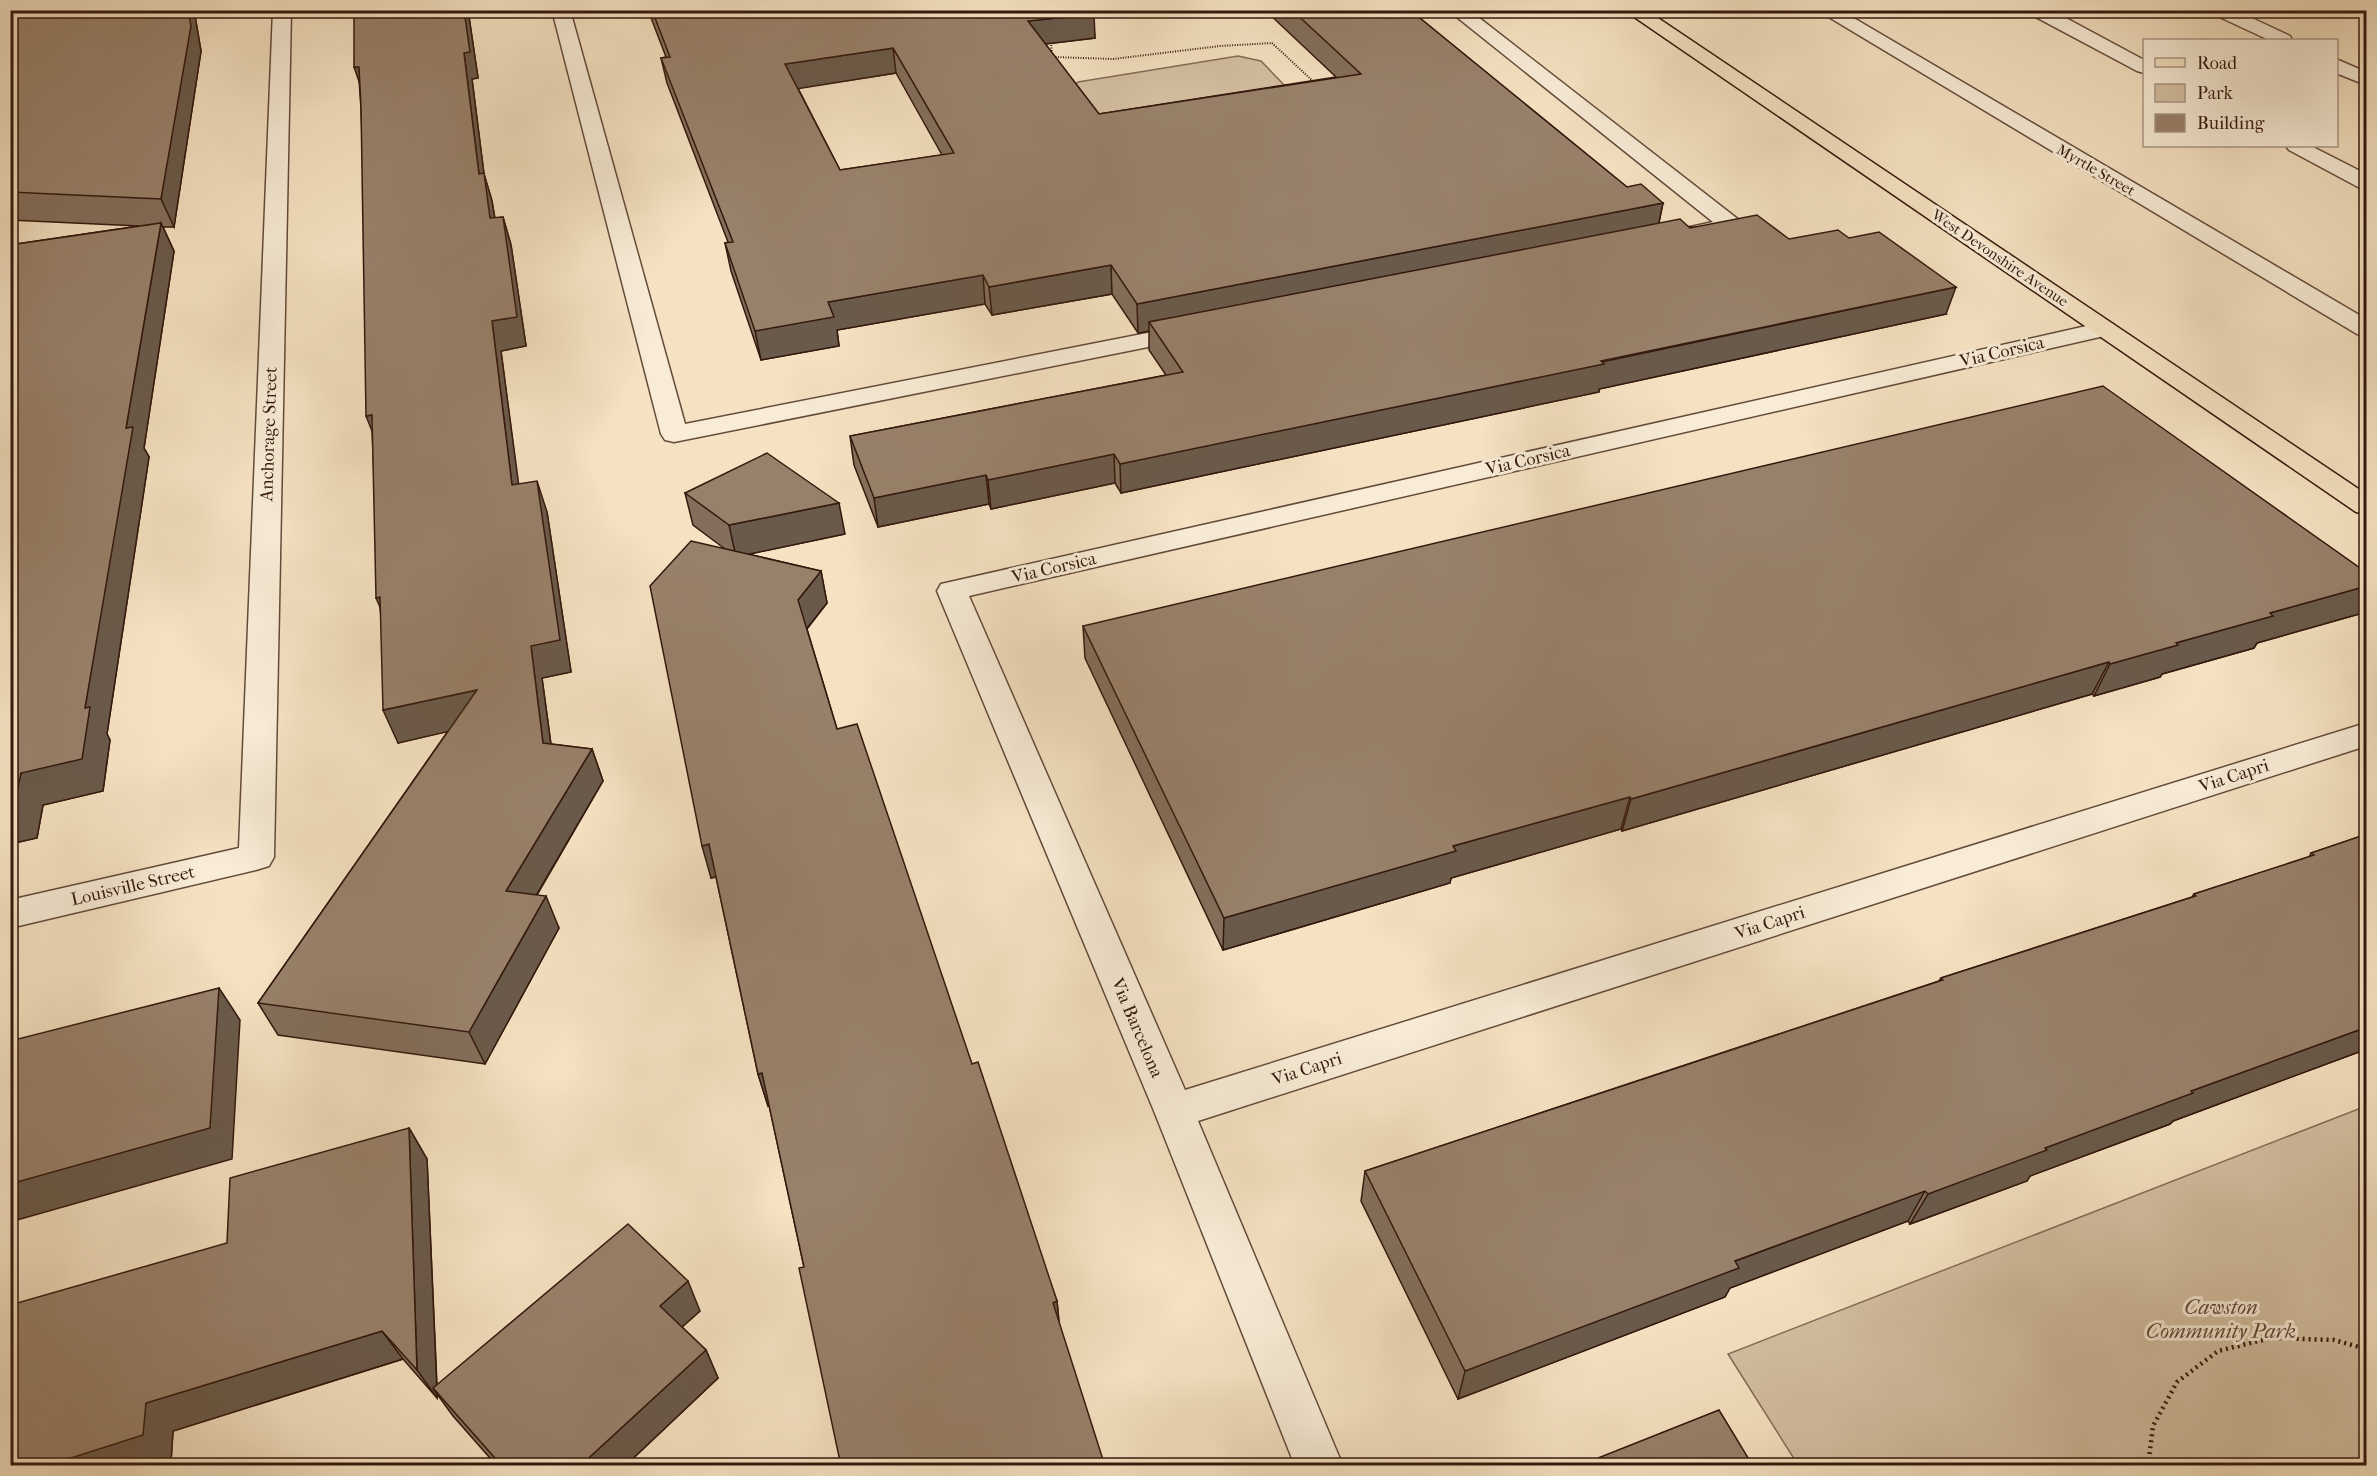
<svg xmlns="http://www.w3.org/2000/svg" width="2377" height="1476" viewBox="0 0 2377 1476" font-family="'IM FELL French Canon',serif">
  <style>
    .green { fill: #d4c0a3; stroke: #846c58; stroke-width: 1.5 }
    .lines { fill: none; stroke-linecap: round; stroke-linejoin: round }
    .minor-casing { stroke: #644a3a; stroke-width: 3 }
    .major-casing { stroke: #34180d; stroke-width: 3 }
    .path-far1 { stroke: #34180d; stroke-width: 2; stroke-dasharray: 1 1.5; stroke-linecap: butt }
    .path { stroke: #34180d; stroke-width: 4.5; stroke-dasharray: 2 4; stroke-linecap: butt }
    .minor { fill: #f8ecd7; fill-rule: evenodd }
    .major { fill: #f5e2c2; fill-rule: evenodd }
    .wall { fill: #836f5c; stroke: #34180d; stroke-width: 1.5; fill-rule: evenodd }
    .shaded-wall { fill: #6a5a4b; stroke: #34180d; stroke-width: 1.5 }
    .building { fill: #98816b; stroke: #34180d; stroke-width: 1.5; fill-rule: evenodd }
    .labels { text-anchor: middle; dominant-baseline: central; stroke-width: 6; stroke-linejoin: round; paint-order: stroke }
    .far-street-label { font-size: 15px; fill: #34180d; stroke: #f8ecd7 }
    .street-label { font-size: 18px; fill: #34180d; stroke: #f8ecd7 }
    .near-park-label { font-size: 21px; font-style: italic; fill: #644a3a; stroke: #f8ecd7 }
  </style>
  <rect width="100%" height="100%" fill="#f5e2c2"/>
  <filter id="stains"><feTurbulence type="fractalNoise" baseFrequency=".00333" numOctaves="4"/><feColorMatrix values="0 0 0 0 .2 0 0 0 0 .09 0 0 0 0 .02 0 0 0 .5 -.17"/></filter>
  <radialGradient id="worn" r=".72"><stop offset=".6" stop-color="#630" stop-opacity="0"/><stop offset="1" stop-color="#630" stop-opacity=".3"/></radialGradient>
  <g class="green">
    <path d="M 1238,56 L 1261,61 L 1286,87 L 1089,119 L 1066,93 L 1078,82 Z"/>
    <path d="M 2366,1106 L 2366,1465 L 1798,1465 L 1728,1354 Z"/>
  </g>
  <g class="lines">
    <defs>
      <g id="minor">
        <path d="M 273,10 L 291,10 L 274,857 L 269,866 L 256,870 L 10,928 L 10,900 L 239,848 Z"/>
        <path d="M 552,10 L 570,10 L 685,424 L 1193,324 L 1202,326 L 1205,331 L 1202,336 L 1193,338 L 674,442 L 665,440 L 661,434 Z"/>
        <path d="M 1448,10 L 1469,10 L 1739,220 L 1742,225 L 1739,230 L 1694,240 L 1686,238 L 1683,233 L 1686,228 L 1713,222 Z"/>
        <path d="M 1817,10 L 1840,10 L 2366,319 L 2366,336 L 2357,334 Z"/>
        <path d="M 2027,10 L 2051,10 L 2144,60 L 2144,73 L 2137,71 L 2030,14 Z"/>
        <path d="M 2210,10 L 2235,10 L 2290,36 L 2292,40 L 2269,40 L 2213,14 Z"/>
        <path d="M 2336,59 L 2366,72 L 2366,85 L 2336,73 Z"/>
        <path d="M 2286,146 L 2311,146 L 2366,174 L 2366,188 L 2358,187 L 2289,150 Z"/>
        <path d="M 2104,322 L 2113,324 L 2116,329 L 2113,334 L 969,596 L 1185,1090 L 2366,723 L 2366,746 L 1198,1121 L 1343,1466 L 1295,1466 L 1154,1111 L 937,591 L 941,584 Z"/>
      </g>
      <path id="major" d="M 1624,10 L 1646,10 L 2366,494 L 2366,514 L 2356,512 Z"/>
    </defs>
    <use href="#minor" class="minor-casing"/>
    <use href="#major" class="major-casing"/>
    <g class="path-far1">
      <path d="M 1051,40 L 1052,57"/>
      <path d="M 1053,57 L 1113,59 L 1220,46 L 1272,43 L 1316,84"/>
    </g>
    <path class="path" d="M 2148,1466 L 2153,1426 L 2177,1382 L 2218,1351 L 2271,1338 L 2334,1340 L 2366,1349"/>
    <use href="#minor" class="minor"/>
    <use href="#major" class="major"/>
  </g>
  <g class="wall">
    <path d="M 10,10 L 194,10 L 201,51 L 174,227 L 163,227 L 174,251 L 144,448 L 149,457 L 107,734 L 110,740 L 103,791 L 43,805 L 37,838 L 10,844 L 10,245 L 139,226 L 10,220 Z"/>
    <path d="M 354,10 L 468,10 L 478,78 L 472,79 L 484,174 L 492,201 L 495,218 L 503,217 L 511,245 L 526,346 L 501,351 L 518,484 L 547,512 L 571,672 L 542,678 L 551,744 L 592,749 L 603,781 L 537,895 L 559,928 L 485,1064 L 278,1035 L 258,1003 L 448,731 L 398,743 L 380,608 L 372,431 L 361,108 Z"/>
    <path d="M 648,10 L 1092,10 L 1095,38 L 1045,44 L 1099,114 L 1336,77 L 1265,10 L 1410,10 L 1627,187 L 1663,203 L 1659,223 L 1789,239 L 1946,314 L 1599,389 L 1599,392 L 1121,493 L 1115,483 L 991,509 L 989,504 L 878,527 L 854,465 L 850,436 L 1166,375 L 1149,350 L 1149,331 L 1138,333 L 1112,294 L 992,315 L 985,304 L 837,330 L 839,346 L 761,360 L 731,271 L 725,243 L 728,242 L 667,83 L 661,58 L 666,57 ZM 896,73 L 942,155 L 840,170 L 798,88 Z"/>
    <path d="M 685,493 L 845,534 L 748,554 L 821,571 L 827,603 L 807,629 L 837,729 L 972,1064 L 1057,1301 L 1059,1324 L 804,1267 L 769,1105 L 768,1106 L 758,1074 L 716,877 L 711,878 L 725,549 L 693,525 Z"/>
    <path d="M 2367,573 L 2367,603 L 2359,614 L 2257,643 L 2254,648 L 2162,674 L 2160,677 L 2094,696 L 2092,694 L 1622,831 L 1621,829 L 1451,878 L 1450,883 L 1223,950 L 1085,658 L 1083,626 Z"/>
    <path d="M 2367,834 L 2367,1049 L 2173,1121 L 2170,1124 L 2030,1176 L 2027,1181 L 1910,1224 L 1908,1221 L 1730,1288 L 1725,1297 L 1458,1399 L 1361,1201 L 1365,1171 L 1939,981 L 1941,978 L 2192,897 L 2194,894 L 2309,857 L 2311,853 Z"/>
    <path d="M 409,1128 L 427,1159 L 437,1385 L 700,1311 L 682,1327 L 706,1350 L 718,1378 L 625,1466 L 497,1466 L 453,1416 L 437,1394 L 437,1398 L 403,1359 L 173,1431 L 171,1462 L 161,1466 L 10,1466 L 227,1243 Z"/>
  </g>
  <g class="shaded-wall">
    <path d="M 188,10 L 194,10 L 201,51 L 174,227 L 161,199 Z"/>
    <path d="M 464,10 L 468,10 L 478,78 L 472,79 L 484,174 L 492,201 L 499,247 L 490,218 L 479,174 L 464,53 Z"/>
    <path d="M 1094,14 L 1095,38 L 1029,46 L 1028,21 Z"/>
    <path d="M 893,48 L 896,73 L 790,90 L 785,64 Z"/>
    <path d="M 354,67 L 359,67 L 363,93 Z"/>
    <path d="M 1663,203 L 1657,231 L 1149,322 L 1149,331 L 1138,333 L 1137,304 Z"/>
    <path d="M 503,217 L 511,245 L 526,346 L 501,351 L 523,517 L 512,485 L 492,321 Z"/>
    <path d="M 161,223 L 174,251 L 144,448 L 149,457 L 107,734 L 110,740 L 103,791 L 43,805 L 37,838 L 10,844 L 10,806 L 21,773 L 85,708 L 126,428 Z"/>
    <path d="M 1111,265 L 1112,294 L 992,315 L 989,287 Z"/>
    <path d="M 983,275 L 985,304 L 837,330 L 839,346 L 761,360 L 755,331 L 828,302 Z"/>
    <path d="M 1956,287 L 1946,314 L 1599,389 L 1599,392 L 1121,493 L 1120,464 Z"/>
    <path d="M 372,415 L 378,446 L 366,416 Z"/>
    <path d="M 1114,454 L 1115,483 L 991,509 L 988,480 Z"/>
    <path d="M 986,475 L 989,504 L 878,527 L 874,498 Z"/>
    <path d="M 537,481 L 547,512 L 571,672 L 542,678 L 555,775 L 543,743 L 531,646 Z"/>
    <path d="M 839,503 L 845,534 L 736,557 L 729,525 Z"/>
    <path d="M 821,571 L 827,603 L 804,632 L 798,600 Z"/>
    <path d="M 2367,586 L 2367,603 L 2359,614 L 2257,643 L 2254,648 L 2162,674 L 2160,677 L 2094,696 L 2110,664 L 2270,613 Z"/>
    <path d="M 380,597 L 390,630 L 376,598 Z"/>
    <path d="M 2109,662 L 2092,694 L 1622,831 L 1631,799 Z"/>
    <path d="M 477,690 L 490,722 L 398,743 L 383,710 Z"/>
    <path d="M 592,749 L 603,781 L 520,923 L 506,891 Z"/>
    <path d="M 1630,797 L 1621,829 L 1451,878 L 1450,883 L 1223,950 L 1224,918 L 1453,846 Z"/>
    <path d="M 709,844 L 718,876 L 711,878 L 702,846 Z"/>
    <path d="M 546,896 L 559,928 L 485,1064 L 469,1032 Z"/>
    <path d="M 219,988 L 240,1020 L 232,1159 L 10,1222 L 10,1184 Z"/>
    <path d="M 2367,1027 L 2367,1049 L 2173,1121 L 2170,1124 L 2030,1176 L 2027,1181 L 1910,1224 L 1928,1194 L 2045,1148 L 2191,1091 Z"/>
    <path d="M 762,1073 L 772,1104 L 768,1106 L 758,1074 Z"/>
    <path d="M 409,1128 L 427,1159 L 437,1392 L 433,1388 L 437,1394 L 437,1398 L 417,1370 Z"/>
    <path d="M 1925,1191 L 1908,1221 L 1730,1288 L 1725,1297 L 1458,1399 L 1465,1371 L 1735,1261 Z"/>
    <path d="M 688,1281 L 700,1311 L 673,1335 L 660,1306 Z"/>
    <path d="M 1057,1301 L 1060,1330 L 1053,1303 Z"/>
    <path d="M 382,1331 L 403,1359 L 173,1431 L 171,1462 L 161,1466 L 46,1466 L 146,1403 Z"/>
    <path d="M 706,1350 L 718,1378 L 625,1466 L 580,1466 Z"/>
  </g>
  <g class="building">
    <path d="M 10,10 L 188,10 L 191,26 L 161,199 L 10,192 Z"/>
    <path d="M 354,10 L 464,10 L 470,52 L 464,53 L 479,174 L 484,173 L 490,218 L 503,217 L 517,317 L 492,321 L 512,485 L 537,481 L 560,640 L 531,646 L 543,743 L 592,749 L 506,891 L 546,896 L 469,1032 L 258,1003 L 477,690 L 383,710 L 380,597 L 376,598 L 372,415 L 366,416 L 361,108 L 359,67 L 354,67 Z"/>
    <path d="M 652,10 L 1092,10 L 1094,14 L 1028,21 L 1099,114 L 1361,74 L 1292,10 L 1410,10 L 1627,187 L 1641,184 L 1663,203 L 1137,304 L 1111,265 L 989,287 L 983,275 L 828,302 L 834,317 L 755,331 L 725,243 L 733,242 L 661,58 L 670,57 ZM 893,48 L 954,153 L 840,170 L 785,64 Z"/>
    <path d="M 1757,215 L 1789,239 L 1838,230 L 1849,238 L 1879,232 L 1956,287 L 1601,361 L 1604,364 L 1120,464 L 1114,454 L 988,480 L 986,475 L 874,498 L 850,436 L 1183,372 L 1149,322 L 1680,219 L 1690,228 Z"/>
    <path d="M 161,223 L 126,428 L 133,427 L 85,708 L 90,707 L 82,759 L 21,773 L 14,806 L 10,806 L 10,245 Z"/>
    <path d="M 2103,386 L 2367,573 L 2367,586 L 2270,613 L 2273,616 L 2176,643 L 2178,645 L 2110,664 L 2109,662 L 1631,799 L 1630,797 L 1453,846 L 1456,851 L 1224,918 L 1083,626 Z"/>
    <path d="M 767,453 L 839,503 L 729,525 L 685,493 Z"/>
    <path d="M 691,541 L 821,571 L 798,600 L 837,729 L 857,724 L 972,1064 L 978,1062 L 1057,1301 L 1053,1303 L 1105,1466 L 841,1466 L 799,1268 L 804,1267 L 762,1073 L 758,1074 L 709,844 L 702,846 L 650,586 Z"/>
    <path d="M 2367,834 L 2367,1027 L 2191,1091 L 2193,1093 L 2045,1148 L 2047,1150 L 1928,1194 L 1925,1191 L 1735,1261 L 1739,1268 L 1465,1371 L 1365,1171 L 1943,980 L 1941,978 L 2196,896 L 2194,894 L 2314,855 L 2311,853 Z"/>
    <path d="M 219,988 L 210,1128 L 10,1184 L 10,1041 Z"/>
    <path d="M 409,1128 L 417,1370 L 382,1331 L 146,1403 L 143,1435 L 46,1466 L 10,1466 L 10,1305 L 227,1243 L 230,1178 Z"/>
    <path d="M 628,1224 L 688,1281 L 660,1306 L 706,1350 L 580,1466 L 502,1466 L 433,1388 Z"/>
    <path d="M 1719,1410 L 1753,1466 L 1578,1466 Z"/>
  </g>
  <g class="labels">
    <g class="far-street-label">
      <text transform="translate(2096 170) rotate(30)">Myrtle Street</text>
      <text transform="translate(2000 258) rotate(34)">West Devonshire Avenue</text>
    </g>
    <g class="street-label">
      <text transform="translate(2002 352) rotate(-13)">Via Corsica</text>
      <text transform="translate(269 434) rotate(-88)">Anchorage Street</text>
      <text transform="translate(1528 460) rotate(-13)">Via Corsica</text>
      <text transform="translate(1054 568) rotate(-13)">Via Corsica</text>
      <text transform="translate(2234 776) rotate(-18)">Via Capri</text>
      <text transform="translate(133 886) rotate(-13)">Louisville Street</text>
      <text transform="translate(1770 923) rotate(-18)">Via Capri</text>
      <text transform="translate(1137 1028) rotate(67)">Via Barcelona</text>
      <text transform="translate(1307 1069) rotate(-18)">Via Capri</text>
    </g>
    <g class="near-park-label">
      <text x="2221" y="1307">Cawston<tspan x="2221" dy="24">Community Park</tspan></text>
    </g>
  </g>
  <rect width="2377" height="1476" fill="none" stroke="#f5e2c2" stroke-width="36"/>
  <rect x="12" y="12" width="2353" height="1452" fill="none" stroke="#34180d" stroke-width="3"/>
  <rect x="18" y="18" width="2341" height="1440" fill="none" stroke="#34180d" stroke-width="1.5"/>
  <rect x="2143" y="39" width="195" height="108" fill="#f8ecd7" stroke="#aa9786" stroke-width="1.5"/>
  <rect x="2155" y="58" width="30" height="9" fill="#f5e2c2" stroke="#aa9786" stroke-width="1.5"/>
  <text x="2197" y="69" font-size="18" fill="#34180d">Road</text>
  <rect x="2155" y="84" width="30" height="18" fill="#d4c0a3" stroke="#aa9786" stroke-width="1.5"/>
  <text x="2197" y="99" font-size="18" fill="#34180d">Park</text>
  <rect x="2155" y="114" width="30" height="18" fill="#98816b" stroke="#aa9786" stroke-width="1.5"/>
  <text x="2197" y="129" font-size="18" fill="#34180d">Building</text>
  <rect width="100%" height="100%" filter="url(#stains)"/>
  <rect width="100%" height="100%" fill="url(#worn)"/>
</svg>
